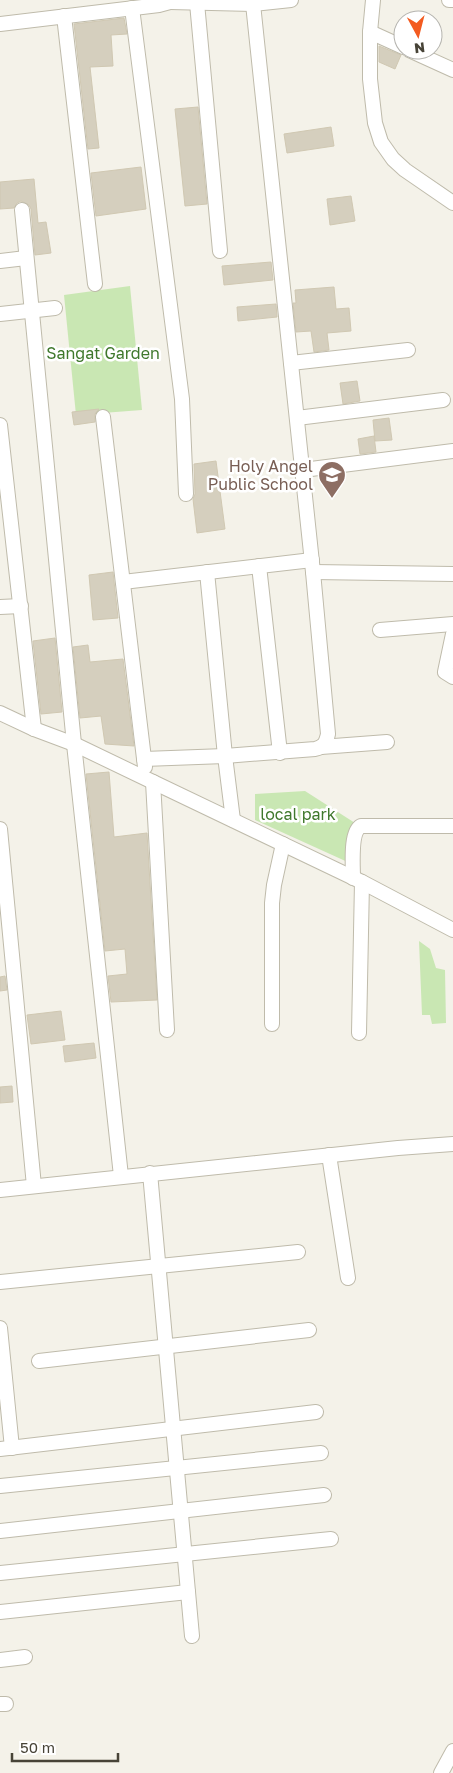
<svg xmlns="http://www.w3.org/2000/svg" width="453" height="1773" viewBox="0 0 453 1773" font-family="'Golos Text',sans-serif">
  <style>
    .green { fill: #c9e7b3 }
    .building { fill: #d5cfbe; stroke: #d0c8b2 }
    .lines { fill: none; stroke-linecap: round; stroke-linejoin: round }
    .minor-casing { stroke: #bfbbab; stroke-width: 16 }
    .minor { stroke: #fff; stroke-width: 14 }
    .labels { text-anchor: middle; dominant-baseline: central; stroke-width: 5; stroke-linejoin: round; paint-order: stroke }
    .park-label { font-size: 16px; fill: #3f782c; stroke: #fff }
    .education-label { font-size: 16px; fill: #785e54; stroke: #fff; text-anchor: end }
  </style>
  <rect width="100%" height="100%" fill="#f4f2e9"/>
  <g class="green">
    <path d="M 130,286 L 142,410 L 76,415 L 64,295 Z"/>
    <path d="M 305,791 L 355,823 L 352,864 L 255,820 L 255,794 Z"/>
    <path d="M 419,941 L 430,949 L 436,968 L 445,970 L 446,1023 L 432,1024 L 430,1015 L 422,1015 Z"/>
  </g>
  <g class="building">
    <path d="M 124,18 L 127,34 L 111,35 L 113,66 L 90,67 L 99,148 L 88,149 L 74,24 Z"/>
    <path d="M 379,46 L 401,55 L 395,69 L 379,62 Z"/>
    <path d="M 198,107 L 207,204 L 185,206 L 175,109 Z"/>
    <path d="M 331,127 L 334,146 L 287,153 L 284,134 Z"/>
    <path d="M 141,167 L 146,209 L 96,216 L 91,173 Z"/>
    <path d="M 34,179 L 38,223 L 46,222 L 51,253 L 35,255 L 31,209 L 29,205 L 21,201 L 17,203 L 14,208 L 0,209 L 0,182 Z"/>
    <path d="M 351,196 L 355,221 L 330,225 L 327,199 Z"/>
    <path d="M 271,262 L 273,280 L 224,285 L 222,266 Z"/>
    <path d="M 334,287 L 336,309 L 349,308 L 351,331 L 327,333 L 329,350 L 314,352 L 311,331 L 296,332 L 293,303 L 296,303 L 295,290 Z"/>
    <path d="M 276,304 L 277,317 L 238,321 L 237,307 Z"/>
    <path d="M 357,381 L 360,401 L 343,404 L 340,383 Z"/>
    <path d="M 99,409 L 95,414 L 95,422 L 74,425 L 72,412 Z"/>
    <path d="M 389,418 L 392,440 L 375,441 L 373,420 Z"/>
    <path d="M 374,436 L 376,452 L 360,454 L 358,439 Z"/>
    <path d="M 216,461 L 225,529 L 197,533 L 193,499 L 195,494 L 194,464 Z"/>
    <path d="M 113,572 L 118,618 L 93,620 L 89,575 Z"/>
    <path d="M 55,638 L 62,712 L 41,714 L 33,641 Z"/>
    <path d="M 88,645 L 90,662 L 123,659 L 134,746 L 105,744 L 101,716 L 80,718 L 73,647 Z"/>
    <path d="M 109,772 L 114,837 L 147,833 L 157,1000 L 111,1002 L 108,976 L 127,974 L 125,949 L 105,951 L 86,774 Z"/>
    <path d="M 5,976 L 7,990 L 0,991 L 0,977 Z"/>
    <path d="M 61,1011 L 65,1040 L 31,1044 L 27,1015 Z"/>
    <path d="M 94,1043 L 96,1058 L 65,1062 L 63,1046 Z"/>
    <path d="M 12,1086 L 13,1102 L 0,1103 L 0,1087 Z"/>
  </g>
  <g class="lines">
    <defs>
      <g id="minor">
        <path d="M 373,0 L 370,32 L 370,79 L 375,123 L 381,142 L 393,159 L 405,170 L 453,203"/>
        <path d="M 449,0 L 453,0"/>
        <path d="M 170,2 L 253,4 L 291,0"/>
        <path d="M 197,3 L 220,251"/>
        <path d="M 132,8 L 182,399 L 186,494"/>
        <path d="M 64,16 L 95,284"/>
        <path d="M 0,24 L 159,5 L 170,2 L 170,0"/>
        <path d="M 370,32 L 403,47"/>
        <path d="M 409,50 L 453,70"/>
        <path d="M 22,210 L 74,744 L 121,1176"/>
        <path d="M 0,261 L 26,258"/>
        <path d="M 0,314 L 55,308"/>
        <path d="M 291,363 L 408,350"/>
        <path d="M 103,417 L 145,767"/>
        <path d="M 297,418 L 443,400"/>
        <path d="M 0,425 L 34,729"/>
        <path d="M 303,470 L 453,451"/>
        <path d="M 259,566 L 280,753"/>
        <path d="M 207,572 L 225,756 L 233,820"/>
        <path d="M 313,572 L 453,574"/>
        <path d="M 123,582 L 312,560"/>
        <path d="M 0,607 L 21,606"/>
        <path d="M 380,630 L 453,624"/>
        <path d="M 453,634 L 445,672 L 453,677"/>
        <path d="M 0,713 L 34,729 L 74,744 L 153,782 L 362,882 L 453,930"/>
        <path d="M 321,747 L 387,742"/>
        <path d="M 144,759 L 225,756 L 315,749 C 324,747 326,743 328,734 L 313,572 L 253,4"/>
        <path d="M 153,782 L 167,1030"/>
        <path d="M 0,829 L 34,1186"/>
        <path d="M 353,878 C 353,865 350,832 361,826 L 453,826"/>
        <path d="M 272,1024 L 272,903 L 274,885 L 283,844"/>
        <path d="M 359,1033 L 362,882"/>
        <path d="M 329,1155 L 348,1278"/>
        <path d="M 150,1173 L 192,1636"/>
        <path d="M 0,1190 L 398,1148 L 453,1144"/>
        <path d="M 0,1282 L 298,1252"/>
        <path d="M 0,1328 L 12,1448"/>
        <path d="M 39,1361 L 309,1330"/>
        <path d="M 0,1449 L 316,1412"/>
        <path d="M 0,1486 L 321,1453"/>
        <path d="M 0,1531 L 324,1495"/>
        <path d="M 0,1573 L 331,1539"/>
        <path d="M 0,1612 L 188,1592"/>
        <path d="M 0,1660 L 25,1657"/>
        <path d="M 0,1704 L 6,1704"/>
        <path d="M 441,1773 L 453,1751"/>
      </g>
    </defs>
    <use href="#minor" class="minor-casing"/>
    <use href="#minor" class="minor"/>
  </g>
  <defs>
    <symbol id="school-pin" viewBox="-11 -11 22 30"><path d="M0 17L-7.5 6A9.5 9.5 0 1 1 7.5 6Z" fill="#8d6e63" stroke="#fff"/><path d="M0-5L7-2L0 1L-7-2ZM-4 1L0 2.5L4 1V4Q0 6-4 4Z" fill="#fff"/></symbol>
  </defs>
  <g fill-rule="evenodd">
    <use href="#school-pin" x="316" y="459" width="32" height="43"/>
  </g>
  <g class="labels">
    <g class="park-label">
      <text x="103" y="353">Sangat Garden</text>
      <text x="298" y="814">local park</text>
    </g>
    <g class="education-label">
      <text x="313" y="466">Holy Angel<tspan x="313" dy="18">Public School</tspan></text>
    </g>
  </g>
  <g transform="translate(418 35) rotate(173)"><circle r="24" fill="#ffffff" stroke="#b5b4af"/>
  <path d="M0-4L9 19L0 12L-9 19Z" fill="#f35b20"/>
  <text y="-8" font-size="14" font-weight="bold" text-anchor="middle" fill="#474337">N</text>
  </g>
  <path d="M12 1753v8h106v-8" fill="none" stroke="#474337" stroke-width="2.5"/>
  <text x="20" y="1753" font-size="15" fill="#474337" stroke="#ffffff" stroke-width="4" paint-order="stroke">50 m</text>
</svg>
